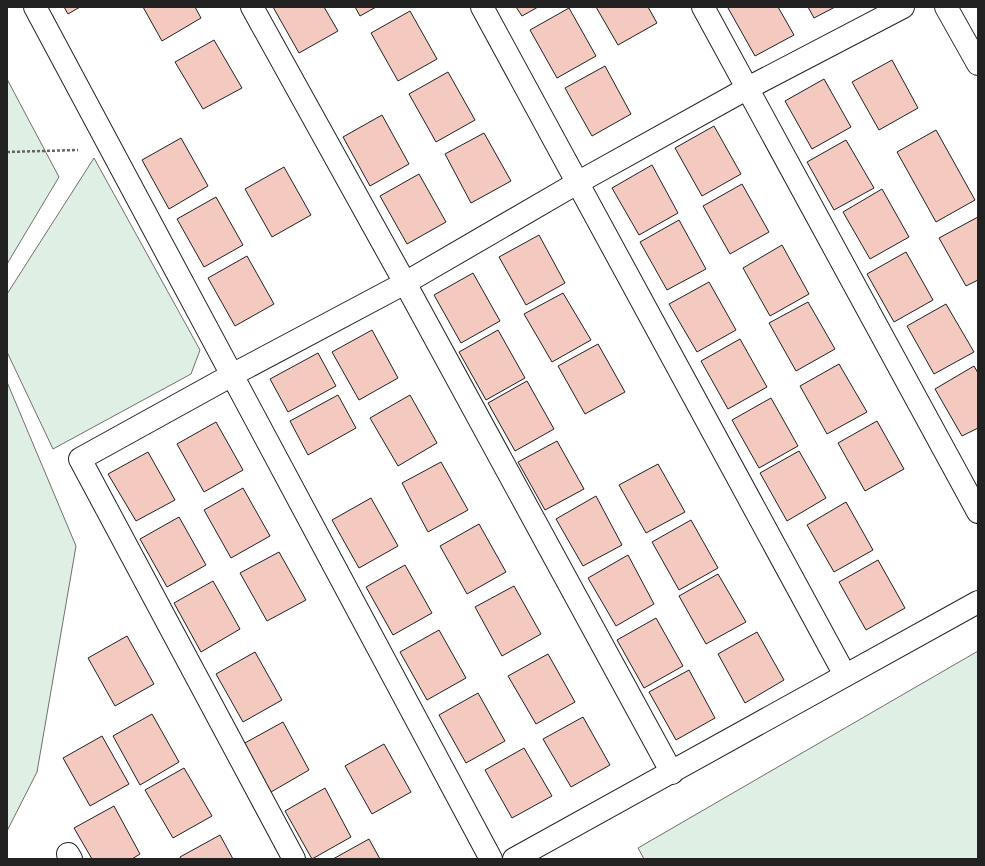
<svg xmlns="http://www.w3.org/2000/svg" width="985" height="866" viewBox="0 0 985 866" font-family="Overpass,sans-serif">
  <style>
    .green { fill: #e0efe3; stroke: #6f6f6f }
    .building { fill: #f3c9c0; stroke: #222 }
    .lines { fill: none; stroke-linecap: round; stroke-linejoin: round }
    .street-casing { stroke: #222; stroke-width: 24 }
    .secondary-casing { stroke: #222; stroke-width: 24 }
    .path { stroke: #646464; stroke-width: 2.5; stroke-dasharray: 3 2; stroke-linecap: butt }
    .street { stroke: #fff; stroke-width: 22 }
    .secondary { stroke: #fff; stroke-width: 22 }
  </style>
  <rect width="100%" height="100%" fill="#fff"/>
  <g class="green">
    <path d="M 7,79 L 59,177 L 7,264 Z"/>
    <path d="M 94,158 L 200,350 L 191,374 L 53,449 L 7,352 L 7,294 Z"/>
    <path d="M 7,382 L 76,546 L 37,772 L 7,831 Z"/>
    <path d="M 978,651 L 978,859 L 644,859 L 638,848 Z"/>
  </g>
  <g class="building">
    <path d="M 64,7 L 80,7 L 68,14 Z"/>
    <path d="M 143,7 L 195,7 L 201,18 L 162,41 Z"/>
    <path d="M 273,7 L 324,7 L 338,31 L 299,53 Z"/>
    <path d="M 355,7 L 376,7 L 360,16 Z"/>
    <path d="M 516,7 L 538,7 L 522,16 Z"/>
    <path d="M 596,7 L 648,7 L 657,23 L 618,45 Z"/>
    <path d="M 730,7 L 778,7 L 794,35 L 755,56 L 728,8 Z"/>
    <path d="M 808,7 L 835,7 L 814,18 Z"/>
    <path d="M 569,8 L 596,56 L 557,78 L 530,30 Z"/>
    <path d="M 410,11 L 437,59 L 398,81 L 371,33 Z"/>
    <path d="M 214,40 L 242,88 L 203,109 L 175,62 Z"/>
    <path d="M 892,60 L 918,108 L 879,130 L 852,82 Z"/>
    <path d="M 605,66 L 631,114 L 592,136 L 565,88 Z"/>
    <path d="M 448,72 L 475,120 L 436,142 L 409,94 Z"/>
    <path d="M 824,79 L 851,127 L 812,149 L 785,101 Z"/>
    <path d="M 382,115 L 409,164 L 370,186 L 343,137 Z"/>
    <path d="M 714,126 L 741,174 L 702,196 L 675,148 Z"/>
    <path d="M 936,130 L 975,200 L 936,222 L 897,152 Z"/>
    <path d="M 484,133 L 511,181 L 471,203 L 445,154 Z"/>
    <path d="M 181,138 L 208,186 L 169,209 L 142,160 Z"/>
    <path d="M 846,140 L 874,188 L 834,210 L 807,162 Z"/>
    <path d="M 652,165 L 678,213 L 639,235 L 612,188 Z"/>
    <path d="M 284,167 L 311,215 L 272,237 L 245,189 Z"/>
    <path d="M 419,174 L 446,222 L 407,244 L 380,196 Z"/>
    <path d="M 742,184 L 769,232 L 730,254 L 703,206 Z"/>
    <path d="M 882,189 L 909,237 L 870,259 L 843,212 Z"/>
    <path d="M 216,197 L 243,245 L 204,267 L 177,219 Z"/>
    <path d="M 978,217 L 978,280 L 966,286 L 939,238 Z"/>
    <path d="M 679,220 L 706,269 L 667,290 L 640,242 Z"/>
    <path d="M 539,235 L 565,283 L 526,305 L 499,257 Z"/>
    <path d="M 782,245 L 809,294 L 770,316 L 743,268 Z"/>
    <path d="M 906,252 L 933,300 L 894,322 L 867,274 Z"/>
    <path d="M 247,256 L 274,304 L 235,326 L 208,278 Z"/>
    <path d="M 473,273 L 500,321 L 461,343 L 434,295 Z"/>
    <path d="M 709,282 L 736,330 L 697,352 L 669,304 Z"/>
    <path d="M 563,293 L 591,340 L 552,362 L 524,314 Z"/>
    <path d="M 808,302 L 835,349 L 796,371 L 769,323 Z"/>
    <path d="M 946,304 L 974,352 L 934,374 L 907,326 Z"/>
    <path d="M 372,330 L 398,378 L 359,400 L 332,352 Z"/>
    <path d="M 498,330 L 525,378 L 486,400 L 459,352 Z"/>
    <path d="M 740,339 L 767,387 L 728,409 L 701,361 Z"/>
    <path d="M 598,344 L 625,392 L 585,414 L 558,366 Z"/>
    <path d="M 318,353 L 336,386 L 288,412 L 270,379 Z"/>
    <path d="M 839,364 L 867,412 L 827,434 L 800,386 Z"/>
    <path d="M 974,366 L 978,373 L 978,428 L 962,436 L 935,389 Z"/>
    <path d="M 527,381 L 554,429 L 515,451 L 488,403 Z"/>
    <path d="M 338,395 L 356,428 L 308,455 L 290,421 Z"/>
    <path d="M 410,395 L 437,443 L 398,466 L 370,418 Z"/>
    <path d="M 771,398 L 798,446 L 759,468 L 732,420 Z"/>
    <path d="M 877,421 L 904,469 L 865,491 L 838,443 Z"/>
    <path d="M 216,422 L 243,470 L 204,492 L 177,444 Z"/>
    <path d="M 557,441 L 584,489 L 545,510 L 518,462 Z"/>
    <path d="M 799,451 L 826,498 L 787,521 L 760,473 Z"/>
    <path d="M 148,452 L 175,500 L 136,521 L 108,474 Z"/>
    <path d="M 441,462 L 468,510 L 428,532 L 402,483 Z"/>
    <path d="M 658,464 L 685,512 L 646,533 L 619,485 Z"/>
    <path d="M 243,488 L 270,536 L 231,558 L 204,510 Z"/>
    <path d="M 596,496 L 622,545 L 583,566 L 556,519 Z"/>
    <path d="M 371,498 L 398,546 L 359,568 L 332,520 Z"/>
    <path d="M 846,502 L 873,550 L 834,572 L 807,525 Z"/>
    <path d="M 179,517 L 206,565 L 167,587 L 140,539 Z"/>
    <path d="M 691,520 L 718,568 L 679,590 L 652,542 Z"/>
    <path d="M 479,524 L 506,572 L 467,594 L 440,546 Z"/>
    <path d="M 279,552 L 306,600 L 267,621 L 240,573 Z"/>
    <path d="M 628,555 L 654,604 L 616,626 L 588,578 Z"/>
    <path d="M 878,560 L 905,608 L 866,630 L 839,582 Z"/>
    <path d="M 405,565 L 432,613 L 393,635 L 366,587 Z"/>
    <path d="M 718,574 L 746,622 L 706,644 L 679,596 Z"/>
    <path d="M 213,581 L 240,629 L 201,652 L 174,603 Z"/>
    <path d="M 514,586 L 541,634 L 502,656 L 475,607 Z"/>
    <path d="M 656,618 L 683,666 L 644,688 L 617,640 Z"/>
    <path d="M 439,630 L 466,678 L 427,700 L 400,652 Z"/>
    <path d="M 757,632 L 784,680 L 745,703 L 718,654 Z"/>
    <path d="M 127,636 L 154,684 L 115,706 L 88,658 Z"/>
    <path d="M 255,652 L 282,700 L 243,722 L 216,674 Z"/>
    <path d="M 548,654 L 575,702 L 536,724 L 508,676 Z"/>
    <path d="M 689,670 L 715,718 L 676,740 L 649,692 Z"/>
    <path d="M 478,693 L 505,741 L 466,763 L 439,715 Z"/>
    <path d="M 152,714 L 179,762 L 140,785 L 113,736 Z"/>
    <path d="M 583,717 L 610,765 L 571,787 L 543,739 Z"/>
    <path d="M 283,722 L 309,770 L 271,792 L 243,744 Z"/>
    <path d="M 102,736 L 129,784 L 90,806 L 63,758 Z"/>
    <path d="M 384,744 L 411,792 L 372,814 L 345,766 Z"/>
    <path d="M 524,748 L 552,796 L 512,818 L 485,770 Z"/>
    <path d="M 184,768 L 212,816 L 173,838 L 145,790 Z"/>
    <path d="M 325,788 L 351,837 L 312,859 L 285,811 Z"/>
    <path d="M 114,806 L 140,854 L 132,859 L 92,859 L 74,828 Z"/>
    <path d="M 220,835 L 233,859 L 181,859 L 180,857 Z"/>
    <path d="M 369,839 L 380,859 L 333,859 Z"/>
  </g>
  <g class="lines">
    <defs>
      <g id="street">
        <path d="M 35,7 L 491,859"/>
        <path d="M 252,7 L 405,283 L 672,773"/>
        <path d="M 482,7 L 845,675"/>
        <path d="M 703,7 L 978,512"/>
        <path d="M 68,854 L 71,859"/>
        <path d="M 294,859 L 80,459 L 232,375 L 405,283 L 577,183 L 748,88 L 903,7"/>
      </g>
      <g id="secondary">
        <path d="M 946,7 L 978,64"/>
        <path d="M 514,859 C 669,774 823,687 978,602"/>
      </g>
    </defs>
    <use href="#street" class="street-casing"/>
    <use href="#secondary" class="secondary-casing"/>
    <path class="path" d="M 7,152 L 78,150"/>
    <use href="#street" class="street"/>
    <use href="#secondary" class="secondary"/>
  </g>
  <rect width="985" height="866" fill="none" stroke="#222222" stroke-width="16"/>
</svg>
